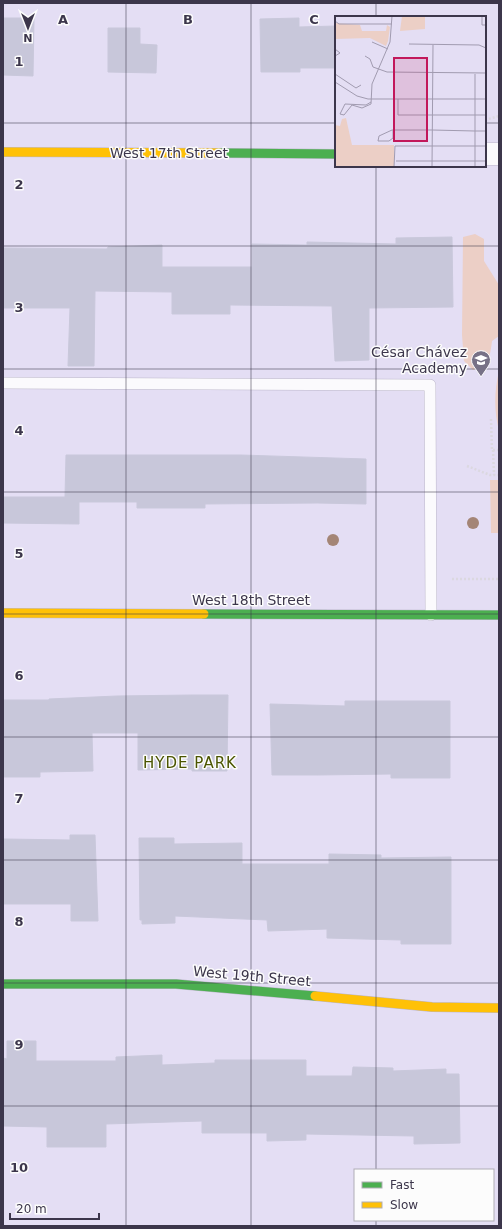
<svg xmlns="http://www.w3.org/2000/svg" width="502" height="1229" viewBox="0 0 502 1229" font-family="'DejaVu Sans',sans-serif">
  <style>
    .green { fill: #eccfc6 }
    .building { fill: #c8c7da; stroke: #c9c8db }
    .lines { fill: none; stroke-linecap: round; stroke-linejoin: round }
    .lane-casing { stroke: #bbb6c9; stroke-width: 12 }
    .street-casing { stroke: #bbb6c9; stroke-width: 23 }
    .fast-casing { stroke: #bbb6c9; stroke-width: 10 }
    .slow-casing { stroke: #bbb6c9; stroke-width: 10 }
    .path { stroke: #dbd8e0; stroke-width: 2.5; stroke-dasharray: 2 2; stroke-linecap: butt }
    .lane { stroke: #fbfafd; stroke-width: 11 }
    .street { stroke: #fbfafd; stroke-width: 22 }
    .fast { stroke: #4caf50; stroke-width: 9 }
    .slow { stroke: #ffc107; stroke-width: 9 }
    .tree { fill: #a48576 }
    .grid { fill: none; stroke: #3c364b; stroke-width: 1; stroke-opacity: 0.55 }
    .labels { text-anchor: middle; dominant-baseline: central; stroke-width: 3; stroke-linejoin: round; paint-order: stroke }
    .street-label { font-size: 14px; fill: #3c364b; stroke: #fcfcfc }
    .poi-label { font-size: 14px; fill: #3c364b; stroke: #fcfcfc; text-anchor: end }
    .neighbourhood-label { font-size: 15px; letter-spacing: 1px; fill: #4b5500; stroke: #fcfcfc }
    .inset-road { fill: none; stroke: #a19bb0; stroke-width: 1 }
    .view { fill: #c2185b; fill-opacity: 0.15; stroke: #c2185b; stroke-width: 2 }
    .inset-edge { fill: none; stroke: #3c364b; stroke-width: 2 }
    .grid-label { font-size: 13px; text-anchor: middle; font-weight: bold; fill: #3c364b; stroke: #fcfcfc; stroke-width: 3; stroke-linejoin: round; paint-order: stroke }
  </style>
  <rect width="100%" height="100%" fill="#e4def4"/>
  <g class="green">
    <path d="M 475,234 L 484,239 L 484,261 L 499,285 L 499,336 L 492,341 C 490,357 489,364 473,370 L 464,361 L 462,335 L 463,237 Z"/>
    <path d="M 499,371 L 499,431 C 494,411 494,392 499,371 Z"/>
    <path d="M 490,480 L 499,480 L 499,533 L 491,533 Z"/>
  </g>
  <g class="building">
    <path d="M 3,18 L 34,18 L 33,76 L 3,75 Z"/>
    <path d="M 299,18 L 299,27 L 336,26 L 336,68 L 300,68 L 300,72 L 261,72 L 260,19 Z"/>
    <path d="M 108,28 L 140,28 L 140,44 L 157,45 L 156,73 L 108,72 Z"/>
    <path d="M 452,237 L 453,307 L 369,308 L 369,360 L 335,361 L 332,306 L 230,305 L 230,314 L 172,314 L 172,292 L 95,291 L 94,366 L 68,366 L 70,308 L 3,308 L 3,248 L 107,249 L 108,247 L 162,245 L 162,267 L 252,267 L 252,244 L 307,245 L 307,242 L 396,244 L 396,238 Z"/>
    <path d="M 66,455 L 241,455 L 366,459 L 366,504 L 318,503 L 205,504 L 205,508 L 137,508 L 137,502 L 79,502 L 79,524 L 3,523 L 3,497 L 65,497 Z"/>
    <path d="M 192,695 L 228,695 L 227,771 L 192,771 L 192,769 L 138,770 L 138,733 L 92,733 L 93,771 L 40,772 L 40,777 L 3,777 L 3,700 L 49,700 L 49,699 L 117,696 Z"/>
    <path d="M 345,701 L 450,701 L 450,778 L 391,778 L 391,774 L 317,775 L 272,775 L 270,704 L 345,706 Z"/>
    <path d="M 70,835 L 95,835 L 98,921 L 71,921 L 71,904 L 3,904 L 3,849 L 4,839 L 70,840 Z"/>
    <path d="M 139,838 L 174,838 L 174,844 L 242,843 L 242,864 L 329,864 L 329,854 L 381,855 L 381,858 L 451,857 L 451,944 L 401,944 L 401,940 L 327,938 L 327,929 L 268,931 L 267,920 L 175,916 L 175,923 L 142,924 L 142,920 L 140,920 Z"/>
    <path d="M 7,1041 L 36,1041 L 36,1061 L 116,1061 L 116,1057 L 162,1055 L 162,1065 L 215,1063 L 215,1060 L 306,1060 L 306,1076 L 352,1076 L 353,1067 L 393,1068 L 393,1071 L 446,1069 L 446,1074 L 459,1074 L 460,1143 L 414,1144 L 414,1136 L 306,1134 L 306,1140 L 267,1141 L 267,1133 L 202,1133 L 202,1121 L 106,1124 L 106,1147 L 47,1147 L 47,1127 L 3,1126 L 3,1058 L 7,1059 Z"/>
  </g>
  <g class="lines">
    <defs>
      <path id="lane" d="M 3,383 L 430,385 L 431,615"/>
      <path id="street" d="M 485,154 L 499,154"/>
      <g id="fast">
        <path d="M 219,153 L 336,154"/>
        <path d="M 204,614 L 499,615"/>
        <path d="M 3,984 L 176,984 L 315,996"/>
      </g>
      <g id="slow">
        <path d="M 3,152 L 219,153"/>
        <path d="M 3,613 L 204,614"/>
        <path d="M 315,996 L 432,1007 L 499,1008"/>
      </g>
    </defs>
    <use href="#lane" class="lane-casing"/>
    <use href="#street" class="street-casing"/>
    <use href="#fast" class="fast-casing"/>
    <use href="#slow" class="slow-casing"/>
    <g class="path">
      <path d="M 485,120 L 499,116"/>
      <path d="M 491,419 L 492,450 L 499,450"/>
      <path d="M 493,450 L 494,475"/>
      <path d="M 467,466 L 490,475 L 499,475"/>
      <path d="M 452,579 L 499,579"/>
    </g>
    <use href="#lane" class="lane"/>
    <use href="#street" class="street"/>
    <use href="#fast" class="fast"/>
    <use href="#slow" class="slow"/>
  </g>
  <g class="tree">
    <circle cx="473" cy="523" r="6"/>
    <circle cx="333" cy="540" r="6"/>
  </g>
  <path class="grid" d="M 126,3 L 126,1226M 251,3 L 251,1226M 376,3 L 376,17M 3,123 L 336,123M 485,123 L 499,123M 376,166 L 376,1170M 3,246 L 499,246M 3,369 L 499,369M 3,492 L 499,492M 3,614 L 499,614M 3,737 L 499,737M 3,860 L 499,860M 3,983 L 499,983M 3,1106 L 499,1106M 376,1220 L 376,1226"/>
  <defs>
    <symbol id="school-pin" viewBox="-11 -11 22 30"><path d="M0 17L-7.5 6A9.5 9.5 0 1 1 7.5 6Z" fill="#777186" stroke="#fcfcfc"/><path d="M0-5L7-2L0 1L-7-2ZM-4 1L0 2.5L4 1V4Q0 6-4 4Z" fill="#fff"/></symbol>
  </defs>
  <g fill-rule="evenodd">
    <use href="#school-pin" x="470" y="349" width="22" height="30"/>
  </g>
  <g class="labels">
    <g class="street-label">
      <text x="169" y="153">West 17th Street</text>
      <text x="251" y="600">West 18th Street</text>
      <text transform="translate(252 976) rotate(5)">West 19th Street</text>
    </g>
    <g class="poi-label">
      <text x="467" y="352">César Chávez<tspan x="467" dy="16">Academy</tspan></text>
    </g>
    <g class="neighbourhood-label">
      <text x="190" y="763">HYDE PARK</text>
    </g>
  </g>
  <g transform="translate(335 16)">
    <rect width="151" height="151" fill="#e4def4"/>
    <path d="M 67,0 L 90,0 L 90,13 L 65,15 ZM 0,7 L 25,9 L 27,15 L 51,15 L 52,9 L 55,11 L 53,25 L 51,30 L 35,22 L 0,23 ZM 11,102 L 17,129 L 59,129 L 59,151 L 0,151 L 0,109 L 5,110 L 7,103 Z" fill="#eccfc6"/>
    <path class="inset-road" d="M 147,0 L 147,9 L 151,9M 0,5 L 4,8 L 57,8M 37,26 L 53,33M 74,28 L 144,29 L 151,32M 0,33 L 5,37 L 0,40M 30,40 L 35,43 L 38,51 L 52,56 L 151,57M 0,58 L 21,72 L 26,69M 0,66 L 22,80 L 33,83 L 151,83M 63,83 L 63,99 L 151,99M 36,86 L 31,89 L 10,88 L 5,98 L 9,99 L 17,89 L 27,92 L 36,88 L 37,68 L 55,26 L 57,0M 58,114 L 58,122 L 54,125 L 43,125 L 44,120 L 57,114 L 97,114 L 140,115 L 151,115M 61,145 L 151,145M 59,151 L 60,130 L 151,130M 97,151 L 98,29M 140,151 L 140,58"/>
    <path class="view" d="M 59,42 L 92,42 L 92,125 L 59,125 Z"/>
    <rect width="151" height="151" class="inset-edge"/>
  </g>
  <g class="grid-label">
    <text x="63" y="24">A</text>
    <text x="188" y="24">B</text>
    <text x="314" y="24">C</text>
    <text x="19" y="66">1</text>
    <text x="19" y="189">2</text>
    <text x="19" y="312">3</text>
    <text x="19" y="435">4</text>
    <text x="19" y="558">5</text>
    <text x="19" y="680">6</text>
    <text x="19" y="803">7</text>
    <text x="19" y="926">8</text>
    <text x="19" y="1049">9</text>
    <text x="19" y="1172">10</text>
  </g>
  <rect width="502" height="1229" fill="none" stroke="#3c364b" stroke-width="8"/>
  <rect x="354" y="1169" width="140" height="52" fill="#fcfcfc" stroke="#afadb5"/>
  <rect x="362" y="1182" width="20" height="6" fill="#4caf50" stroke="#afadb5"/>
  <text x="390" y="1189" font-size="12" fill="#3c364b">Fast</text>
  <rect x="362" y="1202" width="20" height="6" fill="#ffc107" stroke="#afadb5"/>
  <text x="390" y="1209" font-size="12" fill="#3c364b">Slow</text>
  <g transform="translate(28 28) rotate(180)" stroke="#fcfcfc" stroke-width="3" paint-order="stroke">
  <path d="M0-3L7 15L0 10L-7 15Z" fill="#3c364b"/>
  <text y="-6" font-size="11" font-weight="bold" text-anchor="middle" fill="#3c364b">N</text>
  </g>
  <path d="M10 1213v6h89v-6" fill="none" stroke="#3c364b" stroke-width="2"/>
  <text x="16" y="1213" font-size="12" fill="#3c364b" stroke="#fcfcfc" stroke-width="3" paint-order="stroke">20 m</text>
</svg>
